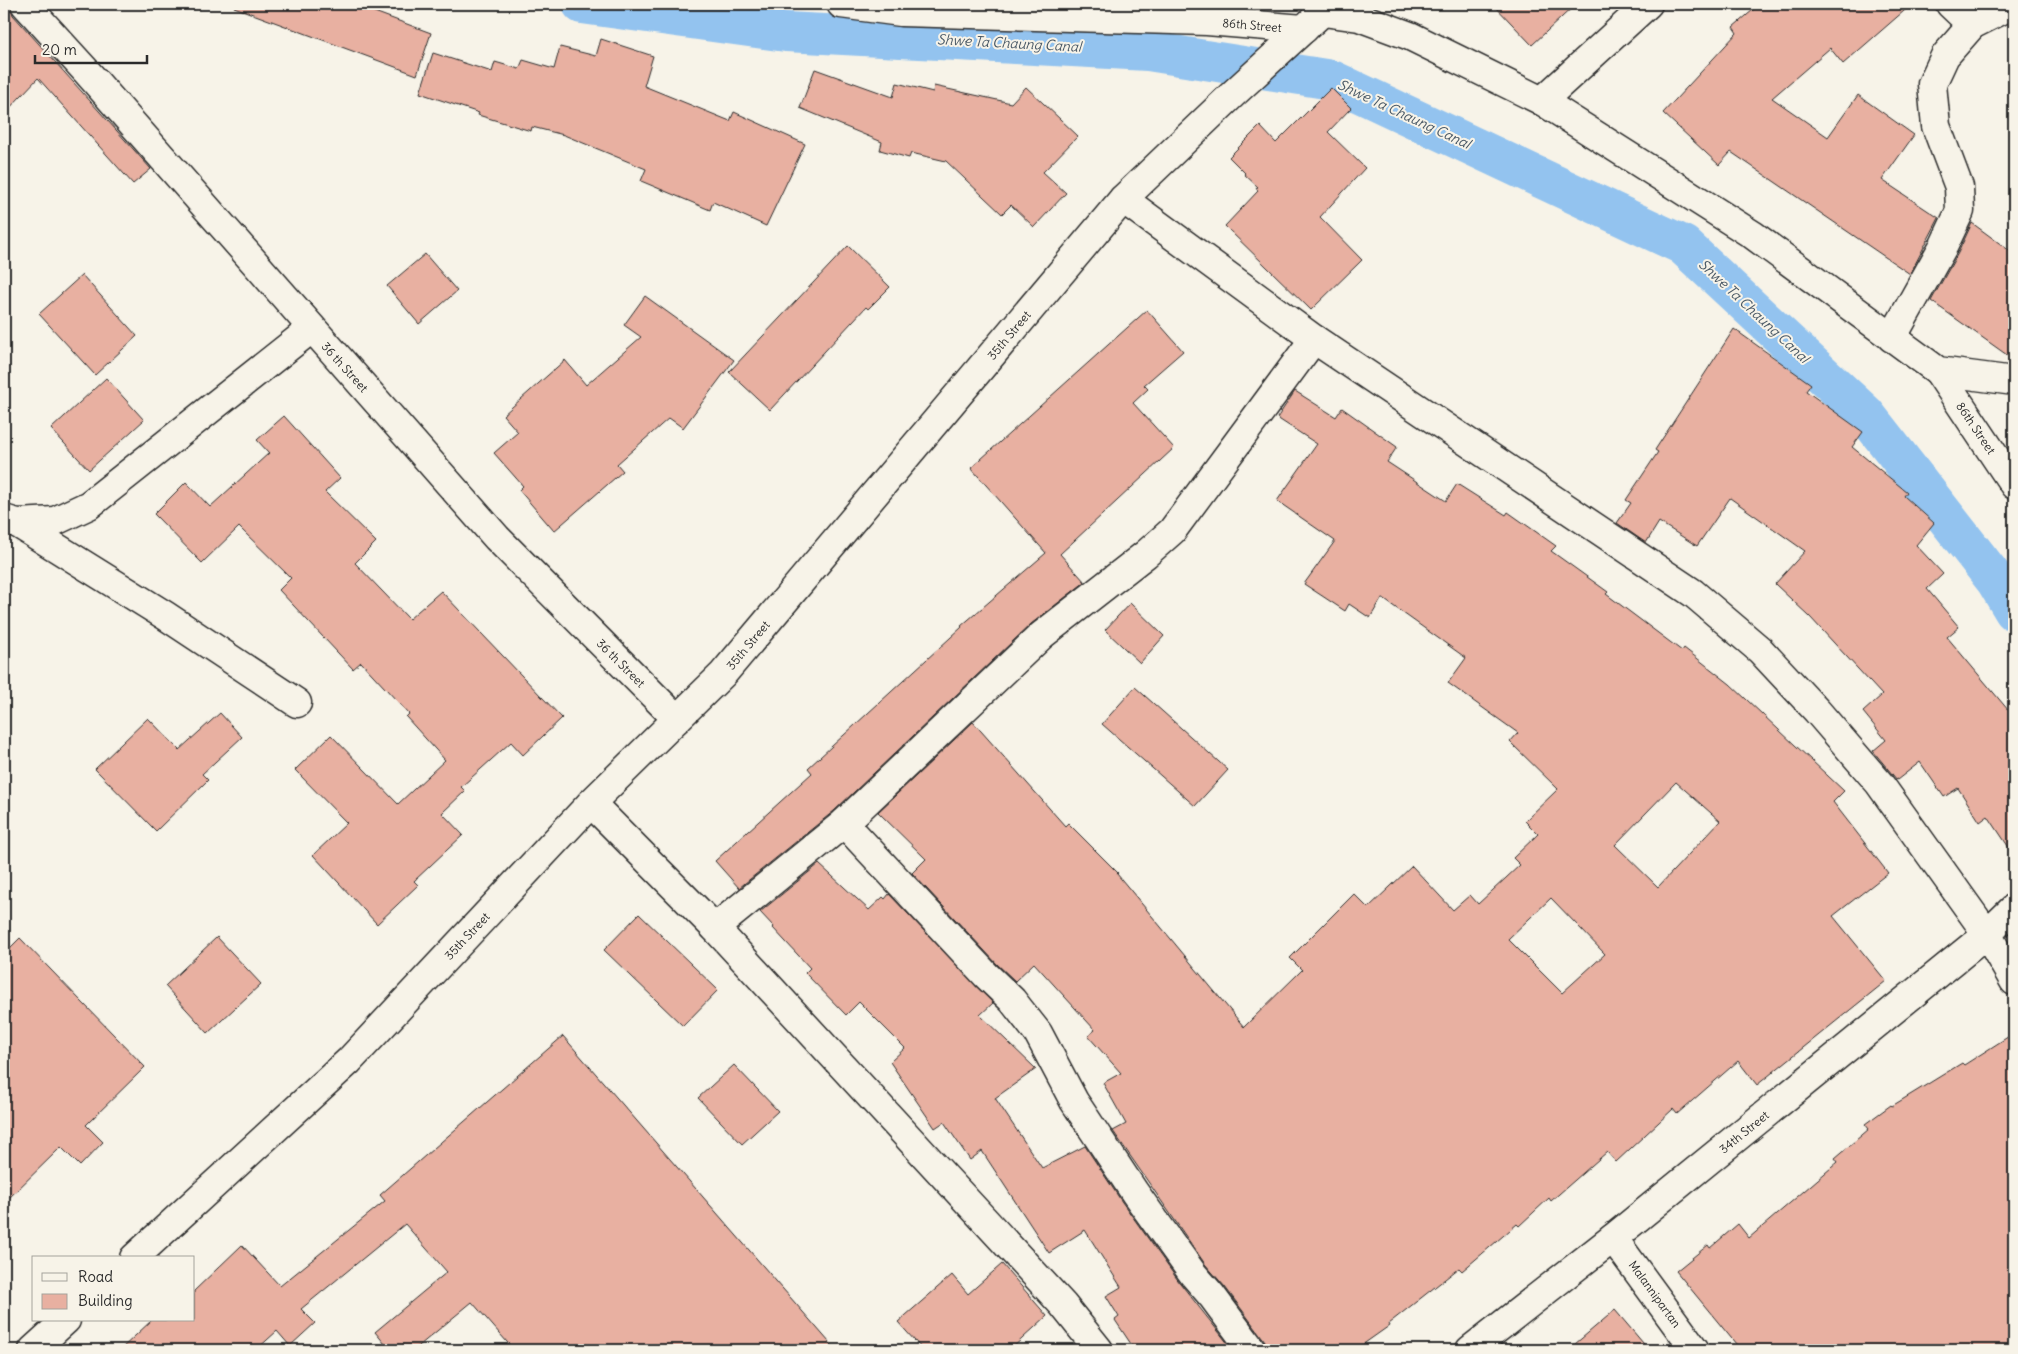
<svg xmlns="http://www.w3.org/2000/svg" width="2018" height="1354" viewBox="0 0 2018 1354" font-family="Delius,sans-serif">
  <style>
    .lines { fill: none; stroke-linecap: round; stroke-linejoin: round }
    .canal { stroke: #93c3ef; stroke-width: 40 }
    .building { fill: #e8b0a1; stroke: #2b2b2b; fill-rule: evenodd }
    .minor-casing { stroke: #2b2b2b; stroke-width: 31 }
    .major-casing { stroke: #2b2b2b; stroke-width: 31 }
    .minor { stroke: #f7f3e8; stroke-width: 28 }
    .major { stroke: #f7f3e8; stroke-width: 28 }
    .labels { text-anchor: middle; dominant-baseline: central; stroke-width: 4; stroke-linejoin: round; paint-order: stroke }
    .street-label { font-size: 12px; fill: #2b2b2b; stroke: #f7f3e8 }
    .water-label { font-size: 14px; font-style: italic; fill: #4a5966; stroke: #f7f3e8 }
  </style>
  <rect width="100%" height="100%" fill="#f7f3e8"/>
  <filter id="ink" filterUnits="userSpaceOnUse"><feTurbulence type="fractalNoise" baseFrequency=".02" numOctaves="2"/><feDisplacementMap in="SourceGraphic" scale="10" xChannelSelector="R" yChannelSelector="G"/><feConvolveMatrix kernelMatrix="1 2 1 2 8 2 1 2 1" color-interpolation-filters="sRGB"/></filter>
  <g filter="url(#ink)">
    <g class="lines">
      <path class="canal" d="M 582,4 L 786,32 L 1148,51 L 1332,80 L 1683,245 L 1866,415 L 1996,581 L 2014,611"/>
    </g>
    <g class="building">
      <path d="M 4,4 L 10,5 L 13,15 L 151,169 L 133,184 L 38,78 L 4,114 Z"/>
      <path d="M 235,4 L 353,4 L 431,33 L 417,75 L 234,7 Z"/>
      <path d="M 1493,4 L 1576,4 L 1532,45 Z"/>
      <path d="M 1760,4 L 1912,4 L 1843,64 L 1830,48 L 1772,98 L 1828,137 L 1858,95 L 1914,135 L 1882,180 L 1939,218 L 1910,274 L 1731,152 L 1719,165 L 1663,113 L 1737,33 L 1733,27 Z"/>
      <path d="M 601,39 L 653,56 L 644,86 L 730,121 L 734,112 L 805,144 L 766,226 L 713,202 L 710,210 L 641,181 L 646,169 L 564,135 L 532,127 L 531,131 L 478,115 L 479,113 L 420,93 L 433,53 L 492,72 L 495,62 L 519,69 L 523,60 L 554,69 L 560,47 L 596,56 Z"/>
      <path d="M 815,69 L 893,97 L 897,83 L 933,92 L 934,86 L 1011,103 L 1026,87 L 1078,136 L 1043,172 L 1066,193 L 1034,227 L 1011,205 L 1002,214 L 946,161 L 911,153 L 909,158 L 880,150 L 882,142 L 800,108 Z"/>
      <path d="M 1331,88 L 1351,108 L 1328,132 L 1365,168 L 1320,217 L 1362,260 L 1311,310 L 1225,226 L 1258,191 L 1256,188 L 1258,187 L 1244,174 L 1245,173 L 1229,157 L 1260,126 L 1276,143 Z"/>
      <path d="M 1972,223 L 2014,254 L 2014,360 L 1931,301 L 1958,253 Z"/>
      <path d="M 848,246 L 890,287 L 868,309 L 866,307 L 770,410 L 729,372 Z"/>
      <path d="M 425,254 L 457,291 L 419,324 L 387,286 Z"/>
      <path d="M 82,275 L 137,336 L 95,375 L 39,314 Z"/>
      <path d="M 645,296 L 734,360 L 683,428 L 669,418 L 617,464 L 623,471 L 554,531 L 519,490 L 523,486 L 494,453 L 518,432 L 503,415 L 565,360 L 586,385 L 641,337 L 624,325 Z"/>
      <path d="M 1147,310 L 1183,351 L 1144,385 L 1148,389 L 1133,403 L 1174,448 L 1060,554 L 1085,582 L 1031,624 L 834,811 L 739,888 L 715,861 L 812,773 L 808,768 L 962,627 L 961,626 L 1046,553 L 971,468 Z"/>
      <path d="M 1734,329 L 1811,384 L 1806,391 L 1863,432 L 1852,447 L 1907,492 L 1904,496 L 1934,523 L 1916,545 L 1943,574 L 1927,589 L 1959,627 L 1947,637 L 2014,717 L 2014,855 L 1988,816 L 1980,822 L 1958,788 L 1944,797 L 1920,762 L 1897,780 L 1873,751 L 1886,740 L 1863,712 L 1882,695 L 1810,617 L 1775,584 L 1805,551 L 1730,498 L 1697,546 L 1659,522 L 1646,543 L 1617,523 L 1631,503 L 1626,500 L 1658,452 L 1655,450 Z"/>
      <path d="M 106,378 L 144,420 L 89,470 L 51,429 Z"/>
      <path d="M 1295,391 L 1336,417 L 1342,408 L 1397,447 L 1387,462 L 1446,501 L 1457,484 L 1506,515 L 1508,512 L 1556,546 L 1551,551 L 1608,592 L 1606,594 L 1682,651 L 1684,648 L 1730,684 L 1844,791 L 1833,802 L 1888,873 L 1833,916 L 1886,981 L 1757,1085 L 1738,1061 L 1677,1114 L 1673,1109 L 1616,1162 L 1607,1152 L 1551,1201 L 1549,1198 L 1519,1226 L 1517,1224 L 1462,1271 L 1459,1268 L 1388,1324 L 1389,1326 L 1355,1350 L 1267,1350 L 1265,1341 L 1225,1287 L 1205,1264 L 1113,1131 L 1126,1124 L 1103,1083 L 1121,1073 L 1088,1036 L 1095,1030 L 1034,963 L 1015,981 L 997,964 L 912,873 L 926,859 L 878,812 L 973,722 L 1065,826 L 1068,823 L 1118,873 L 1117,874 L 1244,1027 L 1302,970 L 1290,958 L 1354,894 L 1368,908 L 1412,866 L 1453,910 L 1470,895 L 1478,904 L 1520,865 L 1513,858 L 1538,834 L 1525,821 L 1558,789 L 1510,742 L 1518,733 L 1448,683 L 1466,658 L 1382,598 L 1370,618 L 1349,604 L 1345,611 L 1304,584 L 1335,541 L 1277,501 L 1317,444 L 1277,418 ZM 1676,782 L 1720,821 L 1658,887 L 1615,845 ZM 1551,898 L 1605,954 L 1562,993 L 1508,939 Z"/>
      <path d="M 284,416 L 340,478 L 325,492 L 376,542 L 355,563 L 409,619 L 441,591 L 562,718 L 523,755 L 511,742 L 461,787 L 465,791 L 442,813 L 463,835 L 414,881 L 418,885 L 377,924 L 313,855 L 347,823 L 295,770 L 331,735 L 398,804 L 445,760 L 406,717 L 409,714 L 361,662 L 353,669 L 279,590 L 291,578 L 239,527 L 202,563 L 154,514 L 186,482 L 210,507 L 269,453 L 257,440 Z"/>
      <path d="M 1130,603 L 1164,636 L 1140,663 L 1105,630 Z"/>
      <path d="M 1135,687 L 1228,770 L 1195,806 L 1102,724 Z"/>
      <path d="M 220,713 L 242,737 L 202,774 L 208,780 L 156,831 L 95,769 L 148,718 L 179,750 Z"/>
      <path d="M 819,864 L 869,910 L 883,897 L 885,899 L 889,894 L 993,1003 L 980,1015 L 1036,1069 L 995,1098 L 1042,1168 L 1085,1146 L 1122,1202 L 1180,1283 L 1233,1350 L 1135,1350 L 1115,1320 L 1119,1317 L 1106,1296 L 1121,1287 L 1085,1230 L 1049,1253 L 982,1151 L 970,1160 L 944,1122 L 935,1128 L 890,1062 L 905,1048 L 859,1002 L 846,1015 L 805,973 L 810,968 L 773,928 L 774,927 L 760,912 Z"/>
      <path d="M 639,914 L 718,990 L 683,1026 L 604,950 Z"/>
      <path d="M 217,937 L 261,984 L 208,1033 L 165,986 Z"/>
      <path d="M 20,938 L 145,1067 L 86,1125 L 103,1142 L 80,1166 L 61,1147 L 4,1203 L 4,954 Z"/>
      <path d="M 2014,1033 L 2014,1350 L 1741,1350 L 1676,1271 L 1708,1245 L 1710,1248 L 1738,1224 L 1749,1238 L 1838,1162 L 1835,1158 L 1869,1129 L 1865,1124 L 1891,1105 L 1892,1106 L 1962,1063 L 1964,1065 Z"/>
      <path d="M 563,1036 L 836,1350 L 514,1350 L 472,1302 L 414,1350 L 390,1350 L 375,1332 L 447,1272 L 405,1224 L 301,1309 L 315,1323 L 290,1346 L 277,1331 L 256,1350 L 120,1350 L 152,1320 L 194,1320 L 194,1291 L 242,1245 L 280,1286 L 385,1201 L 380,1195 Z"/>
      <path d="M 734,1065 L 778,1111 L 742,1144 L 698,1098 Z"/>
      <path d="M 1002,1264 L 1047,1316 L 1010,1350 L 923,1350 L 898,1322 L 952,1275 L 968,1294 Z"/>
      <path d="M 1615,1310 L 1649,1350 L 1568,1350 Z"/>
    </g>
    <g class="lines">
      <defs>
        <g id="minor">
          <path d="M 25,4 L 87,72 L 497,538 L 677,719"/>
          <path d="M 1950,4 L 1972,25"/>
          <path d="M 1323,12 L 1359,17 L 1410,36 L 1542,101 L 1753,235 L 1938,371 L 2014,381"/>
          <path d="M 1542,101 L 1648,4"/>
          <path d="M 1123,199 L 1314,339 L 1693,593 L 1760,650 L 1817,711 L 1879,783 L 1987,934 L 2014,981"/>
          <path d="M 1892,338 L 1944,245 L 1960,211 L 1959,187 L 1936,126 L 1932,84 L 1945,56 L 1972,25 L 2014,4"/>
          <path d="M 1938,371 L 2014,485"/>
          <path d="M 4,519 L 17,523 L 55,521 L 89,505 L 311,329"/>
          <path d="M 17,523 L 166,616 L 297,703"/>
          <path d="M 591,803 L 715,928 L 1063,1305 L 1099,1350"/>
          <path d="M 844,823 L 986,975 L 1012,1000 L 1038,1033 L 1074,1101 L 1135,1193 L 1193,1274 L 1212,1296 L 1252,1350"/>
          <path d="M 715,928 L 844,823 L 1042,635 L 1146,554 L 1172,531 L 1314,339"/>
          <path d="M 1613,1238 L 1695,1350"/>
          <path d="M 1470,1350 L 1613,1238 L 1987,934 L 2014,908"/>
        </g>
        <g id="major">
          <path d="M 841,4 L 901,12 L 1207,21 L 1304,29"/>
          <path d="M 134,1258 L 349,1061 L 591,803 L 723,674 L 1123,199 L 1233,94 L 1331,4"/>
          <path d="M 33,1350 L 66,1320"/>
        </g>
      </defs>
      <use href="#minor" class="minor-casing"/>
      <use href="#major" class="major-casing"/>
      <use href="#minor" class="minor"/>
      <use href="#major" class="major"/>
    </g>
  </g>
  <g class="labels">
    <g class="street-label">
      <text transform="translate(1252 25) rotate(5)">86th Street</text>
      <text transform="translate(1009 335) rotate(-50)">35th Street</text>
      <text transform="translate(345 367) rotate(48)">36 th Street</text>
      <text transform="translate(1976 428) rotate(56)">86th Street</text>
      <text transform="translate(748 645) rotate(-50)">35th Street</text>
      <text transform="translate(621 663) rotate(45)">36 th Street</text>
      <text transform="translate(467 936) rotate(-47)">35th Street</text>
      <text transform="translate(1744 1132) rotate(-39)">34th Street</text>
      <text transform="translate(1655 1294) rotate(54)">Malannipartan</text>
    </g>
    <g class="water-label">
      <text transform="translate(1009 43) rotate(3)">Shwe Ta Chaung Canal</text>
      <text transform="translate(1404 114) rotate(25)">Shwe Ta Chaung Canal</text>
      <text transform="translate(1754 311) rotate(43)">Shwe Ta Chaung Canal</text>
    </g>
  </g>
  <rect width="2018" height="1354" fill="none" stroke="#f7f3e8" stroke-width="20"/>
  <rect x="10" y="10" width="1998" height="1334" fill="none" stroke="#2b2b2b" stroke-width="2" filter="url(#ink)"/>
  <rect x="32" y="1256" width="162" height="65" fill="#f7f3e8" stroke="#a5a39c"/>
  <rect x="42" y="1273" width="25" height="8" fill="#f7f3e8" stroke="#a5a39c"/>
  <text x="78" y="1282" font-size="15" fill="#2b2b2b">Road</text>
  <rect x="42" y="1294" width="25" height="15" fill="#e8b0a1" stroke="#a5a39c"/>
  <text x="78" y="1306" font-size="15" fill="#2b2b2b">Building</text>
  <path d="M35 55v8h112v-8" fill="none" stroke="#2b2b2b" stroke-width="2.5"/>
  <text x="42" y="55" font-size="15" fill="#2b2b2b" stroke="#f7f3e8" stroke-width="4" paint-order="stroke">20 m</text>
</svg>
